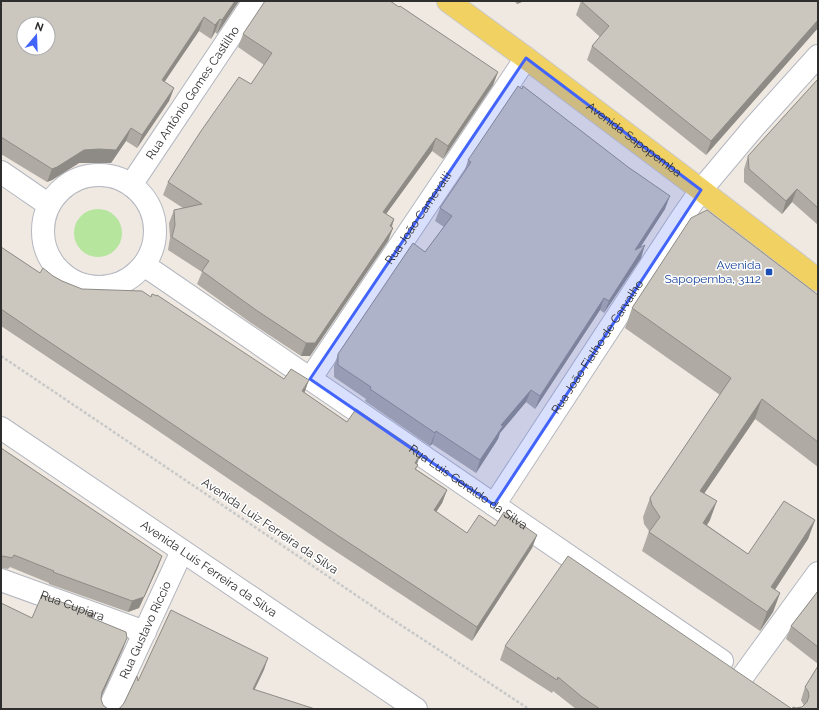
<svg xmlns="http://www.w3.org/2000/svg" width="819" height="710" viewBox="0 0 819 710" font-family="Raleway,sans-serif">
  <style>
    .green { fill: #b6e59e }
    .lines { fill: none; stroke-linecap: round; stroke-linejoin: round }
    .minor-casing { stroke: #b4b7c1; stroke-width: 24 }
    .major-casing { stroke: #c9c9c9; stroke-width: 24 }
    .path { stroke: #c9c9c9; stroke-width: 2.5; stroke-dasharray: 3 2; stroke-linecap: butt }
    .minor { stroke: #fff; stroke-width: 22 }
    .major { stroke: #f2d163; stroke-width: 22 }
    .wall { fill: #afaba4 }
    .shaded-wall { fill: #8e8b86 }
    .building { fill: #cbc7bf; stroke: #8e8b86; fill-rule: evenodd }
    .marked { fill: #4264fb; fill-opacity: 0.2; stroke: #4264fb; stroke-width: 3; stroke-linejoin: round }
    .transit-dot { fill: #1a4fb4; stroke: #fff; stroke-width: 1.5 }
    .labels { text-anchor: middle; dominant-baseline: central; stroke-width: 3; stroke-linejoin: round; paint-order: stroke }
    .street-label { font-size: 12px; fill: #2e2e2e; stroke: #fff }
    .transit-label { font-size: 12px; fill: #164399; stroke: #fff; text-anchor: end }
  </style>
  <rect width="100%" height="100%" fill="#efe9e1"/>
  <circle class="green" cx="98" cy="233" r="24"/>
  <g class="lines">
    <defs>
      <g id="minor">
        <path d="M 1,172 L 49,205"/>
        <circle cx="99" cy="231" r="56"/>
        <path id="s1" d="M 131,185 L 254,1"/>
        <path id="s2" d="M 144,265 L 722,661"/>
        <path id="s3" d="M 310,379 L 526,58"/>
        <path id="s4" d="M 1,428 L 416,709"/>
        <path id="s5" d="M 494,505 L 681,219 L 701,190 L 754,127 L 818,56"/>
        <path id="s6" d="M 1,580 L 145,632"/>
        <path d="M 743,676 L 818,573"/>
        <path id="s7" d="M 109,709 L 182,551"/>
      </g>
      <g id="major">
        <path id="s8" d="M 448,1 L 526,58 L 701,190 L 818,280"/>
      </g>
    </defs>
    <use href="#minor" class="minor-casing"/>
    <use href="#major" class="major-casing"/>
    <path class="path" d="M 1,356 L 384,614 L 529,709"/>
    <use href="#minor" class="minor"/>
    <use href="#major" class="major"/>
  </g>
  <g class="wall">
    <path d="M 1,1 L 239,1 L 217,34 L 215,32 L 211,39 L 199,31 L 164,82 L 174,88 L 169,101 L 137,148 L 126,141 L 111,163 L 79,163 L 52,180 L 47,182 L 1,154 Z"/>
    <path d="M 514,1 L 524,1 L 517,4 Z"/>
    <path d="M 581,1 L 818,1 L 818,28 L 706,155 L 587,60 L 592,46 L 600,37 L 576,15 Z"/>
    <path d="M 243,34 L 498,72 L 493,85 L 443,159 L 432,151 L 386,214 L 394,219 L 392,227 L 393,228 L 388,241 L 310,356 L 301,356 L 251,323 L 197,284 L 202,272 L 168,250 L 170,238 L 169,223 L 174,210 L 183,208 L 163,195 L 168,182 L 251,84 L 264,65 L 238,47 Z"/>
    <path d="M 818,79 L 818,225 L 792,202 L 782,214 L 744,182 L 744,169 L 748,156 Z"/>
    <path d="M 468,160 L 665,209 L 640,248 L 641,258 L 604,313 L 600,310 L 535,409 L 526,402 L 500,433 L 498,439 L 476,473 L 432,444 L 430,446 L 365,401 L 366,399 L 334,377 L 334,366 L 338,354 L 425,252 L 444,227 L 435,221 L 440,208 L 464,173 Z"/>
    <path d="M 1,247 L 40,273 L 53,276 L 62,281 L 305,393 L 347,422 L 418,465 L 416,469 L 447,490 L 442,503 L 436,512 L 467,533 L 495,526 L 537,535 L 532,548 L 472,641 L 326,545 L 148,424 L 1,326 Z"/>
    <path d="M 818,295 L 818,467 L 755,419 L 704,493 L 710,520 L 707,525 L 748,554 L 815,520 L 808,539 L 775,590 L 780,593 L 773,612 L 760,631 L 642,551 L 649,531 L 644,524 L 643,517 L 650,498 L 720,395 L 625,328 L 632,308 Z"/>
    <path d="M 1,448 L 162,556 L 158,567 L 139,608 L 128,612 L 49,584 L 49,583 L 10,567 L 8,569 L 1,568 Z"/>
    <path d="M 818,591 L 818,664 L 786,639 L 791,626 Z"/>
    <path d="M 505,646 L 792,709 L 802,707 L 804,705 L 803,704 L 801,700 L 805,687 L 818,666 L 818,709 L 576,709 L 553,691 L 552,693 L 500,660 Z"/>
  </g>
  <g class="shaded-wall">
    <path d="M 235,1 L 239,1 L 217,34 L 222,20 Z"/>
    <path d="M 518,1 L 524,1 L 517,4 Z"/>
    <path d="M 204,17 L 199,31 L 157,93 L 162,80 Z"/>
    <path d="M 220,19 L 215,32 L 211,39 L 215,25 Z"/>
    <path d="M 818,20 L 818,28 L 706,155 L 711,141 Z"/>
    <path d="M 498,72 L 493,85 L 443,159 L 448,146 Z"/>
    <path d="M 174,88 L 169,101 L 137,148 L 142,135 Z"/>
    <path d="M 131,128 L 126,141 L 111,163 L 79,163 L 52,180 L 47,182 L 52,169 L 84,150 Z"/>
    <path d="M 436,138 L 432,151 L 378,225 L 383,212 Z"/>
    <path d="M 797,189 L 792,202 L 782,214 L 786,201 Z"/>
    <path d="M 670,196 L 665,209 L 630,263 L 635,250 Z"/>
    <path d="M 394,219 L 390,231 L 393,228 L 388,241 L 310,356 L 301,356 L 306,343 Z"/>
    <path d="M 645,245 L 641,258 L 604,313 L 609,301 Z"/>
    <path d="M 604,298 L 600,310 L 535,409 L 540,396 Z"/>
    <path d="M 309,380 L 304,394 L 302,391 Z"/>
    <path d="M 531,390 L 526,402 L 500,433 L 498,439 L 476,473 L 480,460 L 501,425 Z"/>
    <path d="M 762,399 L 755,419 L 693,510 L 700,491 Z"/>
    <path d="M 436,431 L 432,444 L 430,446 L 435,433 Z"/>
    <path d="M 421,453 L 416,467 L 415,463 Z"/>
    <path d="M 447,490 L 442,503 L 429,523 L 434,510 Z"/>
    <path d="M 717,501 L 710,520 L 696,542 L 703,523 Z"/>
    <path d="M 815,520 L 808,539 L 764,606 L 771,587 Z"/>
    <path d="M 537,535 L 532,548 L 472,641 L 477,627 Z"/>
    <path d="M 162,556 L 158,567 L 139,608 L 128,612 L 132,601 Z"/>
    <path d="M 780,593 L 773,612 L 760,631 L 767,612 Z"/>
    <path d="M 94,614 L 90,625 L 87,616 Z"/>
    <path d="M 127,638 L 123,649 L 98,704 L 102,692 Z"/>
    <path d="M 268,658 L 264,670 L 249,701 L 253,689 Z"/>
  </g>
  <g class="building">
    <path d="M 1,1 L 235,1 L 222,20 L 220,19 L 215,25 L 204,17 L 162,80 L 174,88 L 142,135 L 131,128 L 116,150 L 99,149 L 84,150 L 57,167 L 52,169 L 1,137 ZM 24,24 L 48,24 L 48,48 L 24,48 Z"/>
    <path d="M 265,1 L 390,1 L 399,7 L 400,6 L 498,72 L 448,146 L 436,138 L 383,212 L 394,219 L 390,226 L 393,228 L 315,343 L 306,343 L 256,310 L 202,271 L 209,261 L 172,237 L 175,225 L 174,210 L 202,204 L 168,182 L 201,131 L 239,77 L 251,84 L 272,53 L 243,34 Z"/>
    <path d="M 581,1 L 818,1 L 818,20 L 711,141 L 592,46 L 609,26 Z"/>
    <path d="M 818,79 L 818,208 L 797,189 L 786,201 L 749,169 L 748,156 Z"/>
    <path d="M 518,86 L 522,89 L 523,86 L 628,167 L 670,196 L 635,250 L 645,245 L 609,301 L 604,298 L 540,396 L 531,390 L 501,425 L 503,426 L 480,460 L 436,431 L 435,433 L 370,389 L 371,387 L 338,365 L 338,354 L 413,243 L 425,252 L 452,216 L 440,208 L 471,162 L 468,160 Z"/>
    <path d="M 707,210 L 818,295 L 818,442 L 762,399 L 700,491 L 717,501 L 703,523 L 748,554 L 784,501 L 815,520 L 771,587 L 780,593 L 767,612 L 649,532 L 660,517 L 652,505 L 650,498 L 731,378 L 632,308 L 691,218 Z"/>
    <path d="M 1,247 L 40,273 L 43,268 L 53,276 L 62,281 L 82,289 L 142,291 L 151,297 L 152,294 L 157,296 L 157,295 L 284,379 L 291,369 L 309,380 L 302,391 L 347,422 L 356,409 L 421,453 L 415,463 L 418,465 L 415,469 L 447,490 L 434,510 L 467,533 L 479,515 L 495,526 L 504,512 L 537,535 L 477,627 L 331,531 L 153,411 L 39,335 L 1,309 Z"/>
    <path d="M 1,448 L 162,556 L 144,597 L 132,601 L 53,572 L 54,571 L 14,555 L 12,558 L 3,556 L 1,557 Z"/>
    <path d="M 568,556 L 792,709 L 793,707 L 796,708 L 802,707 L 807,702 L 809,696 L 808,691 L 805,687 L 818,666 L 818,709 L 600,709 L 582,697 L 558,677 L 557,680 L 505,646 Z"/>
    <path d="M 818,591 L 818,647 L 791,626 Z"/>
    <path d="M 42,595 L 94,614 L 87,616 L 126,632 L 127,638 L 102,692 L 101,699 L 103,705 L 108,709 L 110,709 L 1,709 L 1,603 L 32,618 Z"/>
    <path d="M 171,610 L 268,658 L 253,689 L 315,709 L 117,709 L 120,708 L 124,703 L 137,676 L 138,681 Z"/>
  </g>
  <path class="marked" d="M 526,58 L 701,190 L 494,505 L 310,379 Z"/>
  <rect class="transit-dot" x="765" y="268" width="8" height="8" rx="2"/>
  <g class="labels">
    <g class="street-label">
      <text stroke="none"><textPath href="#s1" startOffset="111">Rua Antônio Gomes Castilho</textPath></text>
      <text stroke="none"><textPath href="#s8" startOffset="232">Avenida Sapopemba</textPath></text>
      <text stroke="none"><textPath href="#s3" startOffset="194">Rua João Camevalli</textPath></text>
      <text stroke="none"><textPath href="#s5" startOffset="189">Rua João Fialho de Carvalho</textPath></text>
      <text stroke="none"><textPath href="#s2" startOffset="393">Rua Luis Geraldo da Silva</textPath></text>
      <text transform="translate(270 526) rotate(34)">Avenida Luiz Ferreira da Silva</text>
      <text stroke="none"><textPath href="#s4" startOffset="251">Avenida Luís Ferreira da Silva</textPath></text>
      <text stroke="none"><textPath href="#s6" startOffset="76">Rua Cupiara</textPath></text>
      <text stroke="none"><textPath href="#s7" startOffset="87">Rua Gustavo Riccio</textPath></text>
    </g>
    <g class="transit-label">
      <text x="761" y="265">Avenida<tspan x="761" dy="14">Sapopemba, 3112</tspan></text>
    </g>
  </g>
  <rect width="819" height="710" fill="none" stroke="#2e2e2e" stroke-width="4"/>
  <g transform="translate(36 36) rotate(19)"><circle r="19" fill="#ffffff" stroke="#ababab"/>
  <path d="M0-3L7 15L0 10L-7 15Z" fill="#4264fb"/>
  <text y="-6" font-size="11" font-weight="bold" text-anchor="middle" fill="#2e2e2e">N</text>
  </g>
</svg>
